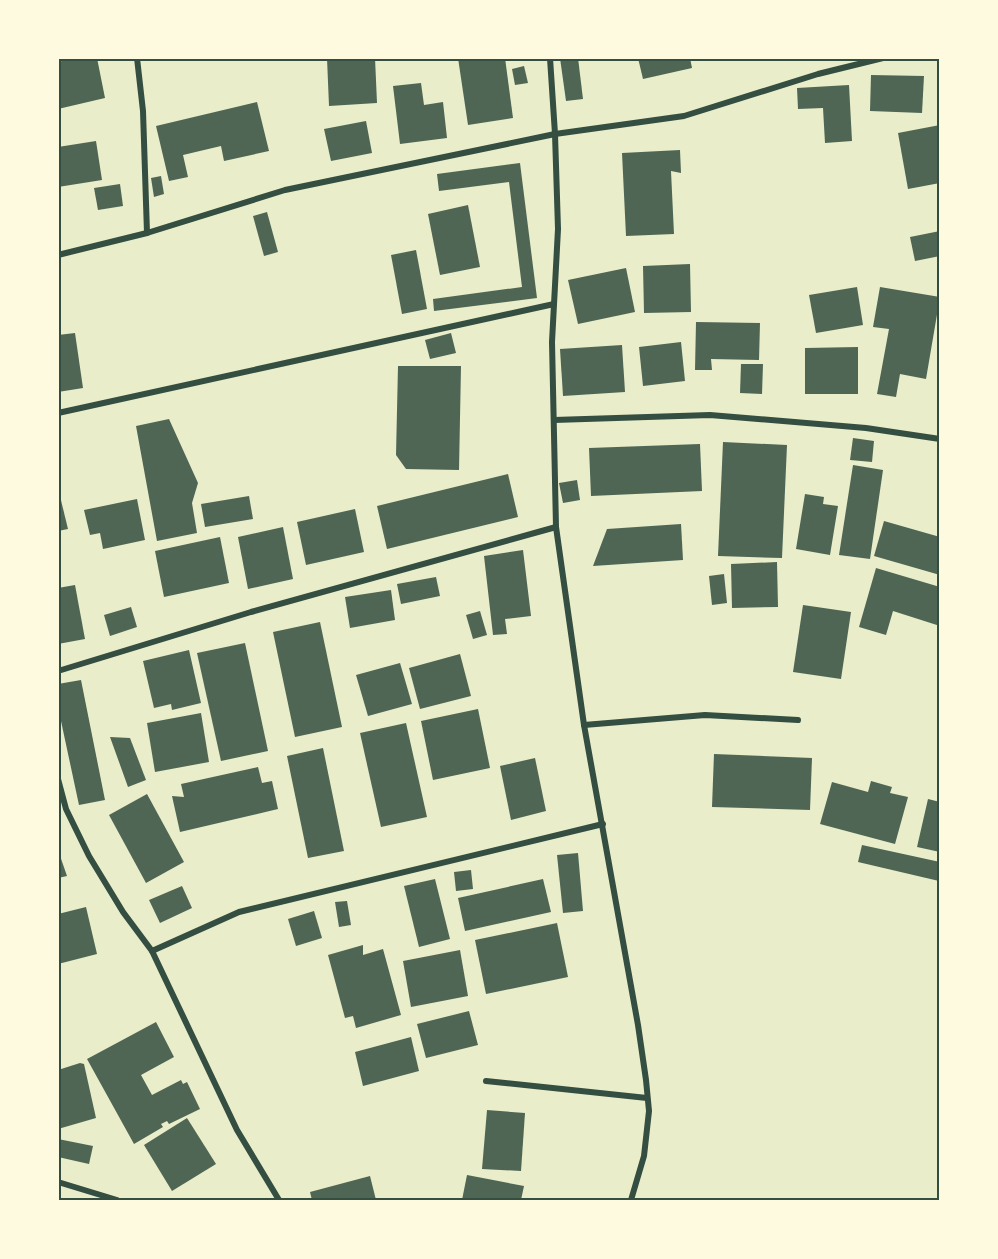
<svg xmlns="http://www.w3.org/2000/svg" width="998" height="1259" viewBox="0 0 998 1259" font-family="'Playfair Display',serif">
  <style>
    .building { fill: #4f6655 }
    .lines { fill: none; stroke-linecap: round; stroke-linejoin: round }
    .minor { stroke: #344e41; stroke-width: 6 }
    .neatline { fill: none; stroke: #344e41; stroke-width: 2 }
  </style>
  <rect width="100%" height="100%" fill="#e9edc9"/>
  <g class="building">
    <path d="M 74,58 L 97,58 L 105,98 L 58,109 L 58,62 Z"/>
    <path d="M 327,58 L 375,58 L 377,103 L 329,106 Z"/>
    <path d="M 458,58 L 505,58 L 513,118 L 468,125 Z"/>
    <path d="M 560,58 L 578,58 L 583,99 L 566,101 Z"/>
    <path d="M 638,58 L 690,58 L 692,68 L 643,79 Z"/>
    <path d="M 524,66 L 528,83 L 515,85 L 512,69 Z"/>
    <path d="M 871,75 L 924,76 L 922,113 L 870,111 Z"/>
    <path d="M 421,83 L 424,105 L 443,102 L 447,138 L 400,144 L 393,86 Z"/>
    <path d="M 849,85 L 852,141 L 825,143 L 823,108 L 798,109 L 797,88 Z"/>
    <path d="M 257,102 L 269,151 L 224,161 L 221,146 L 183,155 L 188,177 L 169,181 L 156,126 Z"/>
    <path d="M 366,121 L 372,153 L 331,161 L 324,129 Z"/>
    <path d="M 940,125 L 940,183 L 908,189 L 898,133 Z"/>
    <path d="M 96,141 L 102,180 L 58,187 L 58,147 Z"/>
    <path d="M 680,150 L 681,173 L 671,171 L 674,234 L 626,236 L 622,153 Z"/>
    <path d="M 520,163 L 537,298 L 434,311 L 433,299 L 522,287 L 509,182 L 439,191 L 437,174 Z"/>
    <path d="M 161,176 L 164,194 L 154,197 L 151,178 Z"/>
    <path d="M 120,184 L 123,206 L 98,210 L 94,188 Z"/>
    <path d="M 468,205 L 480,267 L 440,275 L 428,214 Z"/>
    <path d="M 267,212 L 278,252 L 264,256 L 253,216 Z"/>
    <path d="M 940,231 L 940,256 L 915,261 L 910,237 Z"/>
    <path d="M 416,250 L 427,309 L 402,314 L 391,255 Z"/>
    <path d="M 690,264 L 691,312 L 644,313 L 643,266 Z"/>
    <path d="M 626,268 L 635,312 L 578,324 L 568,280 Z"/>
    <path d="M 857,287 L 863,325 L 816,333 L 809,295 Z"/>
    <path d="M 880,287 L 940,297 L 926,379 L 900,374 L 896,397 L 877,394 L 889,329 L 873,327 Z"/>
    <path d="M 696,322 L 760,323 L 759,360 L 711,359 L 712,370 L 695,370 Z"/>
    <path d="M 75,333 L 83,388 L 58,392 L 58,335 Z"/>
    <path d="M 451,333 L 456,353 L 430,359 L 425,340 Z"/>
    <path d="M 681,342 L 685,381 L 643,386 L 639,347 Z"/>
    <path d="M 622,345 L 625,392 L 563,396 L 560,349 Z"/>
    <path d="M 858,347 L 858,394 L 805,394 L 805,348 Z"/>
    <path d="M 741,364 L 763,364 L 762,394 L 740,393 Z"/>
    <path d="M 398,366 L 461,366 L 459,470 L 406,469 L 396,455 Z"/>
    <path d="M 169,419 L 198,483 L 192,503 L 197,533 L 157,541 L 136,426 Z"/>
    <path d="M 853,438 L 874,441 L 872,462 L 850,460 Z"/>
    <path d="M 723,442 L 787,445 L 782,558 L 718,556 Z"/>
    <path d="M 700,444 L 702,491 L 591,496 L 589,448 Z"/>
    <path d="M 853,465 L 883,470 L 870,559 L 839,555 Z"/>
    <path d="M 508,474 L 518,517 L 387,549 L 377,506 Z"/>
    <path d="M 577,480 L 580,500 L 563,503 L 559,483 Z"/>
    <path d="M 58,488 L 68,529 L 58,531 Z"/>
    <path d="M 805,494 L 824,497 L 823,504 L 838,506 L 830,555 L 796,549 Z"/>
    <path d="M 249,496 L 253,519 L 205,527 L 201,504 Z"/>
    <path d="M 137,499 L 145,540 L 103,549 L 100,533 L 90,535 L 84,510 Z"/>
    <path d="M 355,509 L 364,552 L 306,565 L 297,522 Z"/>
    <path d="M 884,521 L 940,537 L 940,575 L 874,556 Z"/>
    <path d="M 681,524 L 683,560 L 593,566 L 607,529 Z"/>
    <path d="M 283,527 L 293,579 L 248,589 L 238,537 Z"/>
    <path d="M 220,537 L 229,583 L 164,597 L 155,551 Z"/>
    <path d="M 523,550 L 531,616 L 505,619 L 507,634 L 493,635 L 484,556 Z"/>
    <path d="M 777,562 L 778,607 L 732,608 L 731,564 Z"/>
    <path d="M 876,568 L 940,587 L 940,626 L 893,611 L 886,635 L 859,627 Z"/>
    <path d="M 724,574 L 727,603 L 712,605 L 709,576 Z"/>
    <path d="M 436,577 L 440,596 L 401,604 L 397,584 Z"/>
    <path d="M 75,585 L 85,639 L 58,644 L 58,588 Z"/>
    <path d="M 391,590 L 395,620 L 350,628 L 345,597 Z"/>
    <path d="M 803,605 L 851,612 L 841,679 L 793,672 Z"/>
    <path d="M 131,607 L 137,627 L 110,636 L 104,615 Z"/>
    <path d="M 480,611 L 487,635 L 473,639 L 466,615 Z"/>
    <path d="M 320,622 L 342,727 L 295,737 L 273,632 Z"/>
    <path d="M 245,643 L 268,751 L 221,761 L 197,653 Z"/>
    <path d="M 189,650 L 201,703 L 172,710 L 171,704 L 154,708 L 143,661 Z"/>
    <path d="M 460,654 L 471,696 L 420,709 L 409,668 Z"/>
    <path d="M 400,663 L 412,704 L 368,716 L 356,675 Z"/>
    <path d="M 81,680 L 105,800 L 79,805 L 58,707 L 58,684 Z"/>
    <path d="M 478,709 L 490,768 L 433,780 L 421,721 Z"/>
    <path d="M 201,713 L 209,762 L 155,772 L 147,723 Z"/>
    <path d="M 406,723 L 427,817 L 381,827 L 360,733 Z"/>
    <path d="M 110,737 L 130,738 L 146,780 L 128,787 Z"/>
    <path d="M 323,748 L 344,851 L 308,858 L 287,756 Z"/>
    <path d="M 714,754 L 812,758 L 810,810 L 712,807 Z"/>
    <path d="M 535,758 L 546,811 L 511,820 L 500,766 Z"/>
    <path d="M 258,767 L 262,783 L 272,781 L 278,809 L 180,832 L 172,796 L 184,797 L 181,784 Z"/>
    <path d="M 871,781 L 892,787 L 890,793 L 908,797 L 895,844 L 820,824 L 832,782 L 868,792 Z"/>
    <path d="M 147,794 L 184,862 L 146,883 L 109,815 Z"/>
    <path d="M 928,799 L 940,802 L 940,852 L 917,847 Z"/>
    <path d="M 862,845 L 940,862 L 939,881 L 858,862 Z"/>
    <path d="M 58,850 L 67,876 L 58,878 Z"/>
    <path d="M 578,853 L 583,911 L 563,913 L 557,855 Z"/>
    <path d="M 471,870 L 473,889 L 456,891 L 454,872 Z"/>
    <path d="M 435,879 L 450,939 L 419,947 L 404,886 Z"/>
    <path d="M 543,879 L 551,912 L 465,931 L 458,898 Z"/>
    <path d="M 182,886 L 192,908 L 160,923 L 149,900 Z"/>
    <path d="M 347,901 L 351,925 L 339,927 L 335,902 Z"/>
    <path d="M 86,907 L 97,954 L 58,964 L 58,914 Z"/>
    <path d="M 314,911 L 322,938 L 296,946 L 288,919 Z"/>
    <path d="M 557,923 L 568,977 L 486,994 L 475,940 Z"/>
    <path d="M 363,945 L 363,955 L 383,949 L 401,1015 L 356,1028 L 353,1016 L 345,1018 L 328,955 Z"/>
    <path d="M 460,950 L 468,996 L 411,1007 L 403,961 Z"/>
    <path d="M 469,1011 L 478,1045 L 426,1058 L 417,1024 Z"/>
    <path d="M 156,1022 L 174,1057 L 141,1075 L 152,1095 L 181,1080 L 183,1084 L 187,1082 L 200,1109 L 169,1124 L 167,1121 L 161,1124 L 163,1127 L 134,1144 L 87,1059 Z"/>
    <path d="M 411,1037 L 419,1071 L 363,1086 L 355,1052 Z"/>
    <path d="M 80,1063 L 84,1064 L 96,1118 L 58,1129 L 58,1070 Z"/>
    <path d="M 487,1110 L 525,1113 L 521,1171 L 482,1169 Z"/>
    <path d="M 187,1118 L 216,1164 L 172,1191 L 144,1145 Z"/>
    <path d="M 58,1139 L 93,1146 L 89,1164 L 58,1157 Z"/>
    <path d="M 467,1175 L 524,1186 L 521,1200 L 462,1200 Z"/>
    <path d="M 370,1176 L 376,1200 L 312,1200 L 310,1192 Z"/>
  </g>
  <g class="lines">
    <g class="minor">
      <path d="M 137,58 L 143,111 L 147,233"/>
      <path d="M 550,58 L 555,134 L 558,229 L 552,342 L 556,527 L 584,725 L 638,1025 L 646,1080 L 649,1111 L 644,1156 L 631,1200"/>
      <path d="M 58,255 L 147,233 L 285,190 L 555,134 L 684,116 L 818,74 L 883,58"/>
      <path d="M 58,413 L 554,304"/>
      <path d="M 554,420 L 710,415 L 866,428 L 940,439"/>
      <path d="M 58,671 L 251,612 L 556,527"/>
      <path d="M 584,725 L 705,715 L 798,720"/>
      <path d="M 58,779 L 66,809 L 89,856 L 123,912 L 152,951 L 237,1130 L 279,1200"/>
      <path d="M 152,951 L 239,912 L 603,824"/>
      <path d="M 486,1081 L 647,1098"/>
      <path d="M 58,1182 L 117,1200"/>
    </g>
  </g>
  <rect width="998" height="1259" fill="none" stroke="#fefae0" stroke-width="120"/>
  <rect x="60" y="60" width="878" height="1139" class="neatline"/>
</svg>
